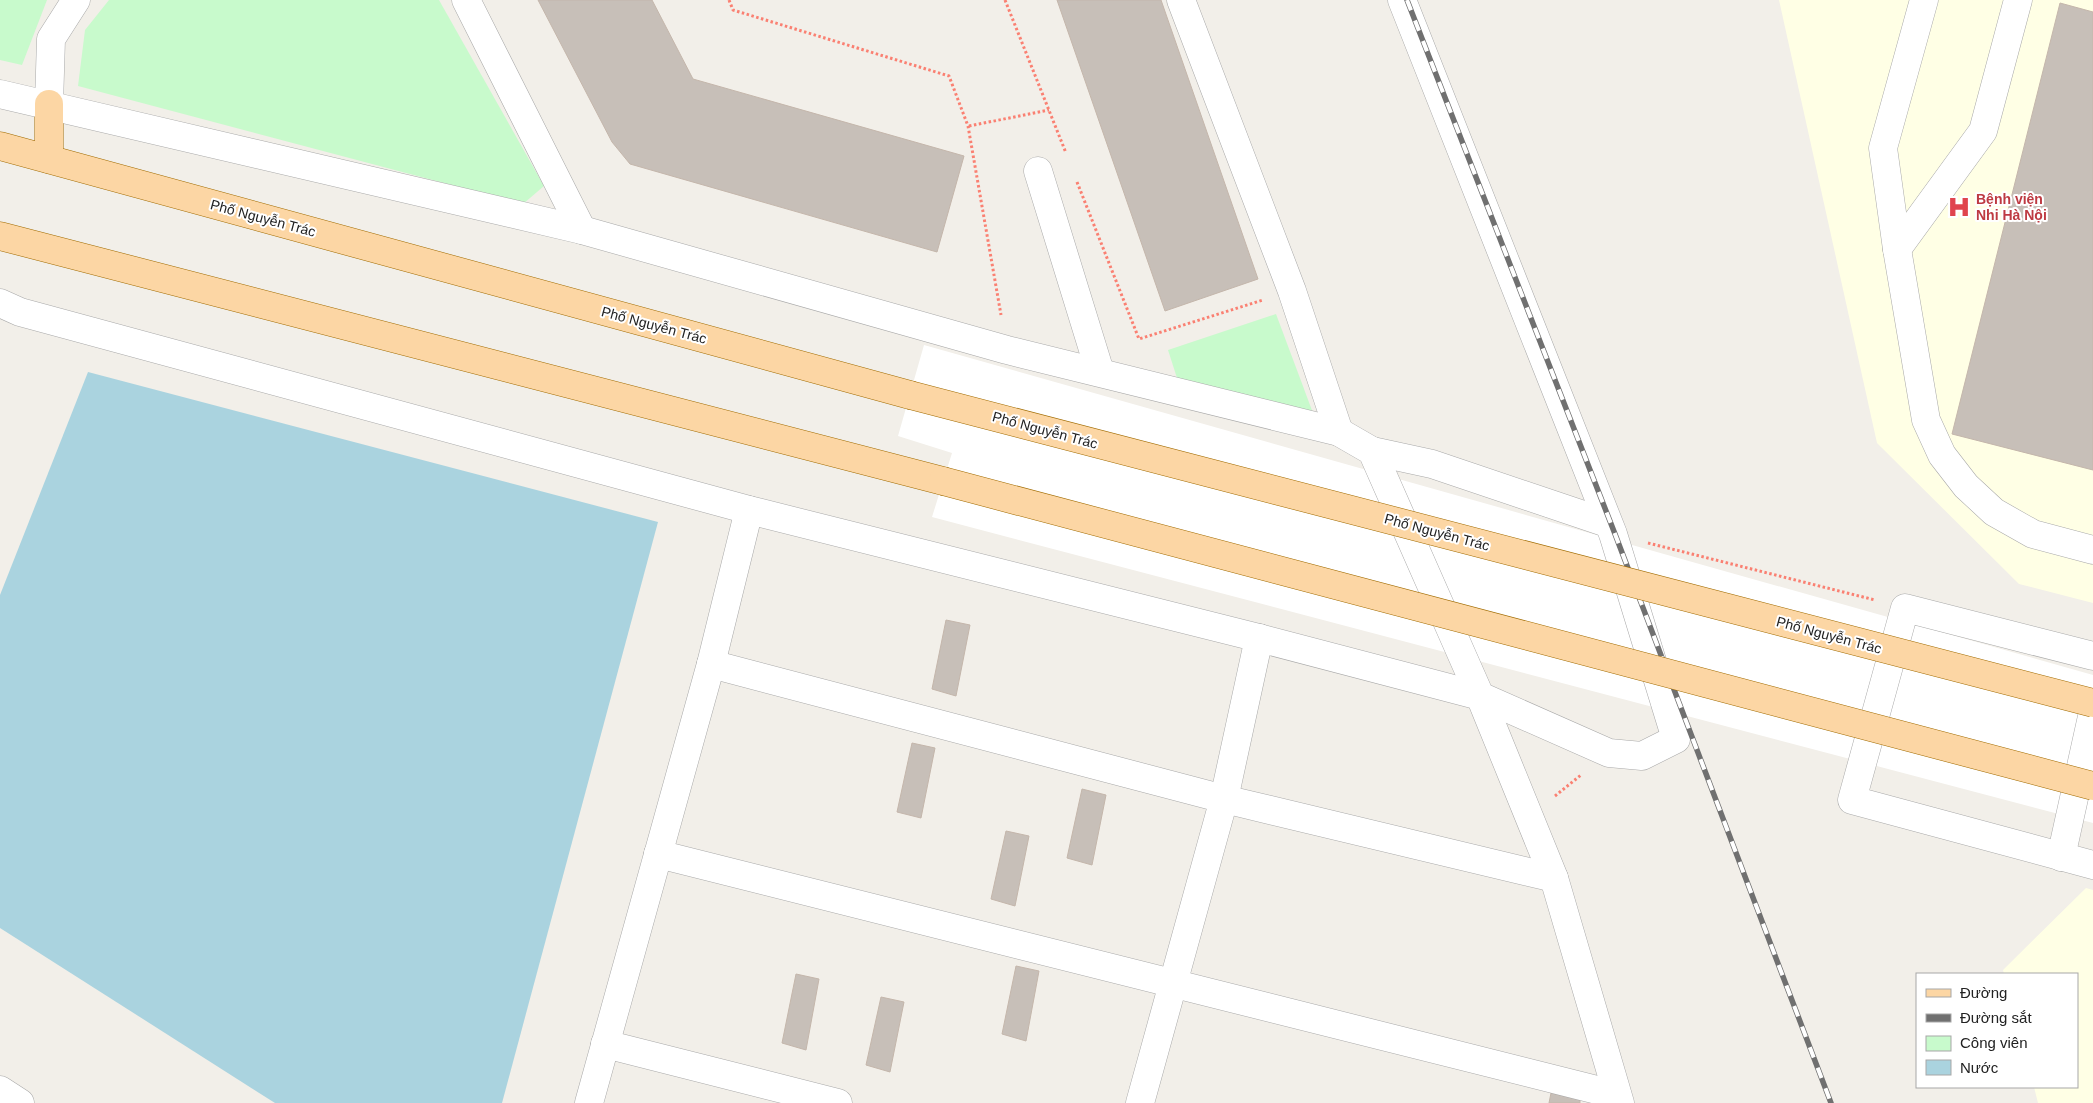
<svg xmlns="http://www.w3.org/2000/svg" width="2093" height="1103" viewBox="0 0 2093 1103" font-family="Helvetica,sans-serif">
  <style>
    .education { fill: #ffffe5 }
    .park { fill: #c8facc }
    .water { fill: #aad3df }
    .pier { fill: #fff }
    .building { fill: #c7bfb8; stroke: #c4b6ab }
    .lines { fill: none; stroke-linecap: round; stroke-linejoin: round }
    .minor-casing { stroke: #a9a9a9; stroke-width: 29 }
    .major-casing { stroke: #a06b00; stroke-width: 29 }
    .path { stroke: #fa8072; stroke-width: 3; stroke-dasharray: 2.5 2.5; stroke-linecap: butt }
    .minor { stroke: #fff; stroke-width: 28 }
    .major { stroke: #fcd6a4; stroke-width: 28 }
    .rail-casing { stroke: #707070; stroke-width: 5.5 }
    .rail { stroke: #fff; stroke-width: 4; stroke-dasharray: 11; stroke-linecap: butt }
    .major-bridge-casing { stroke: #a06b00; stroke-width: 29; stroke-linecap: butt }
    .major-bridge { stroke: #fcd6a4; stroke-width: 28 }
    .labels { text-anchor: middle; dominant-baseline: central; stroke-width: 4; stroke-linejoin: round; paint-order: stroke }
    .health-label { font-size: 14px; font-weight: bold; fill: #be3a42; stroke: #fff; text-anchor: start }
    .street-label { font-size: 14px; fill: #222; stroke: #fff }
  </style>
  <rect width="100%" height="100%" fill="#f2efe9"/>
  <g class="education">
    <path d="M 1779,0 L 2093,0 L 2093,603 L 2019,584 L 1877,443 Z"/>
    <path d="M 2086,888 L 2093,890 L 2093,1103 L 2038,1103 L 2034,1087 L 2077,1087 L 2077,974 L 2004,974 L 2003,970 Z"/>
  </g>
  <g class="park">
    <path d="M 0,0 L 47,0 L 22,65 L 0,60 Z"/>
    <path d="M 109,0 L 439,0 L 544,186 L 523,204 L 78,86 L 85,30 Z"/>
    <path d="M 1276,314 L 1313,413 L 1177,378 L 1168,350 Z"/>
  </g>
  <path class="water" d="M 88,372 L 658,522 L 502,1103 L 275,1103 L 0,928 L 0,595 Z"/>
  <path class="pier" d="M 924,345 L 2093,675 L 2093,823 L 932,517 L 952,453 L 898,436 Z"/>
  <g class="building">
    <path d="M 538,0 L 652,0 L 693,79 L 964,156 L 937,252 L 630,164 L 612,142 Z"/>
    <path d="M 1057,0 L 1161,0 L 1258,279 L 1165,311 Z"/>
    <path d="M 2060,3 L 2093,12 L 2093,470 L 1952,434 Z"/>
    <path d="M 946,620 L 970,625 L 956,696 L 932,689 Z"/>
    <path d="M 912,743 L 935,748 L 921,818 L 897,812 Z"/>
    <path d="M 1082,789 L 1106,795 L 1092,865 L 1067,858 Z"/>
    <path d="M 1006,831 L 1029,836 L 1015,906 L 991,899 Z"/>
    <path d="M 1016,966 L 1039,971 L 1026,1041 L 1002,1034 Z"/>
    <path d="M 796,974 L 819,979 L 806,1050 L 782,1043 Z"/>
    <path d="M 881,997 L 904,1002 L 890,1072 L 866,1065 Z"/>
    <path d="M 1551,1093 L 1580,1099 L 1580,1103 L 1549,1103 Z"/>
  </g>
  <g class="lines">
    <defs>
      <g id="minor">
        <path d="M 466,0 L 582,230"/>
        <path d="M 1181,0 L 1292,291 L 1339,432"/>
        <path d="M 1924,0 L 1883,148 L 1897,249 L 1926,420 L 1942,455 L 1966,486 L 1994,512 L 2033,534 L 2093,550"/>
        <path d="M 0,94 L 582,230 L 1007,350 L 1339,432 L 1372,451 L 1480,696 L 1609,753 L 1642,756 L 1676,739 L 1613,534 L 1402,0"/>
        <path d="M 49,104 L 51,39 L 76,0"/>
        <path d="M 1038,171 L 1100,372"/>
        <path d="M 1897,249 L 1983,131 L 2018,0"/>
        <path d="M 0,303 L 20,312 L 749,510 L 1259,638 L 1480,696 L 1554,878 L 1620,1103"/>
        <path d="M 1372,451 L 1432,464 L 1607,523"/>
        <path d="M 2093,656 L 1905,608 L 1852,800 L 2093,865"/>
        <path d="M 711,664 L 1224,799 L 1554,878"/>
        <path d="M 658,854 L 1617,1095"/>
        <path d="M 2061,857 L 2093,712"/>
        <path d="M 605,1044 L 838,1103"/>
        <path d="M 0,1090 L 20,1103"/>
        <path d="M 589,1103 L 711,664 L 749,510"/>
        <path d="M 1140,1103 L 1224,799 L 1259,638"/>
      </g>
      <g id="major">
        <path d="M 0,146 L 910,395"/>
        <path d="M 49,159 L 49,104"/>
        <path d="M 0,236 L 943,481"/>
      </g>
    </defs>
    <use href="#minor" class="minor-casing"/>
    <use href="#major" class="major-casing"/>
    <g class="path">
      <path d="M 729,0 L 733,10 L 949,76 L 968,126 L 1001,315"/>
      <path d="M 1005,0 L 1066,153"/>
      <path d="M 969,126 L 1049,110"/>
      <path d="M 1077,182 L 1139,339 L 1263,300"/>
      <path d="M 1648,543 L 1875,600"/>
      <path d="M 1555,796 L 1581,775"/>
    </g>
    <use href="#minor" class="minor"/>
    <use href="#major" class="major"/>
    <defs>
      <path id="rail" d="M 1407,0 L 1615,534 L 1831,1103"/>
    </defs>
    <use href="#rail" class="rail-casing"/>
    <use href="#rail" class="rail"/>
    <defs>
      <g id="major-bridge">
        <path d="M 910,395 L 2093,703"/>
        <path d="M 943,481 L 2093,786"/>
      </g>
    </defs>
    <use href="#major-bridge" class="major-bridge-casing"/>
    <use href="#major-bridge" class="major-bridge"/>
  </g>
  <defs>
    <symbol id="hospital-bare" viewBox="-9 -9 18 18"><path d="M-5-5h3v3.5h4V-5h3V5h-3V1.5h-4V5h-3Z" fill="#e0444e" stroke="#fff" stroke-width="2.5" paint-order="stroke"/></symbol>
  </defs>
  <g fill-rule="evenodd">
    <use href="#hospital-bare" x="1943" y="191" width="32" height="32"/>
  </g>
  <g class="labels">
    <g class="health-label">
      <text x="1976" y="199">Bệnh viện<tspan x="1976" dy="16">Nhi Hà Nội</tspan></text>
    </g>
    <g class="street-label">
      <text transform="translate(263 218) rotate(15)">Phố Nguyễn Trác</text>
      <text transform="translate(654 325) rotate(15)">Phố Nguyễn Trác</text>
      <text transform="translate(1045 430) rotate(15)">Phố Nguyễn Trác</text>
      <text transform="translate(1437 532) rotate(15)">Phố Nguyễn Trác</text>
      <text transform="translate(1829 635) rotate(15)">Phố Nguyễn Trác</text>
    </g>
  </g>
  <rect x="1916" y="973" width="162" height="115" fill="#ffffff" stroke="#a7a7a7"/>
  <rect x="1926" y="989" width="25" height="8" fill="#fcd6a4" stroke="#a7a7a7"/>
  <text x="1960" y="998" font-size="15" fill="#222222">Đường</text>
  <rect x="1926" y="1014" width="25" height="8" fill="#707070" stroke="#a7a7a7"/>
  <text x="1960" y="1023" font-size="15" fill="#222222">Đường sắt</text>
  <rect x="1926" y="1036" width="25" height="15" fill="#c8facc" stroke="#a7a7a7"/>
  <text x="1960" y="1048" font-size="15" fill="#222222">Công viên</text>
  <rect x="1926" y="1060" width="25" height="15" fill="#aad3df" stroke="#a7a7a7"/>
  <text x="1960" y="1073" font-size="15" fill="#222222">Nước</text>
</svg>
